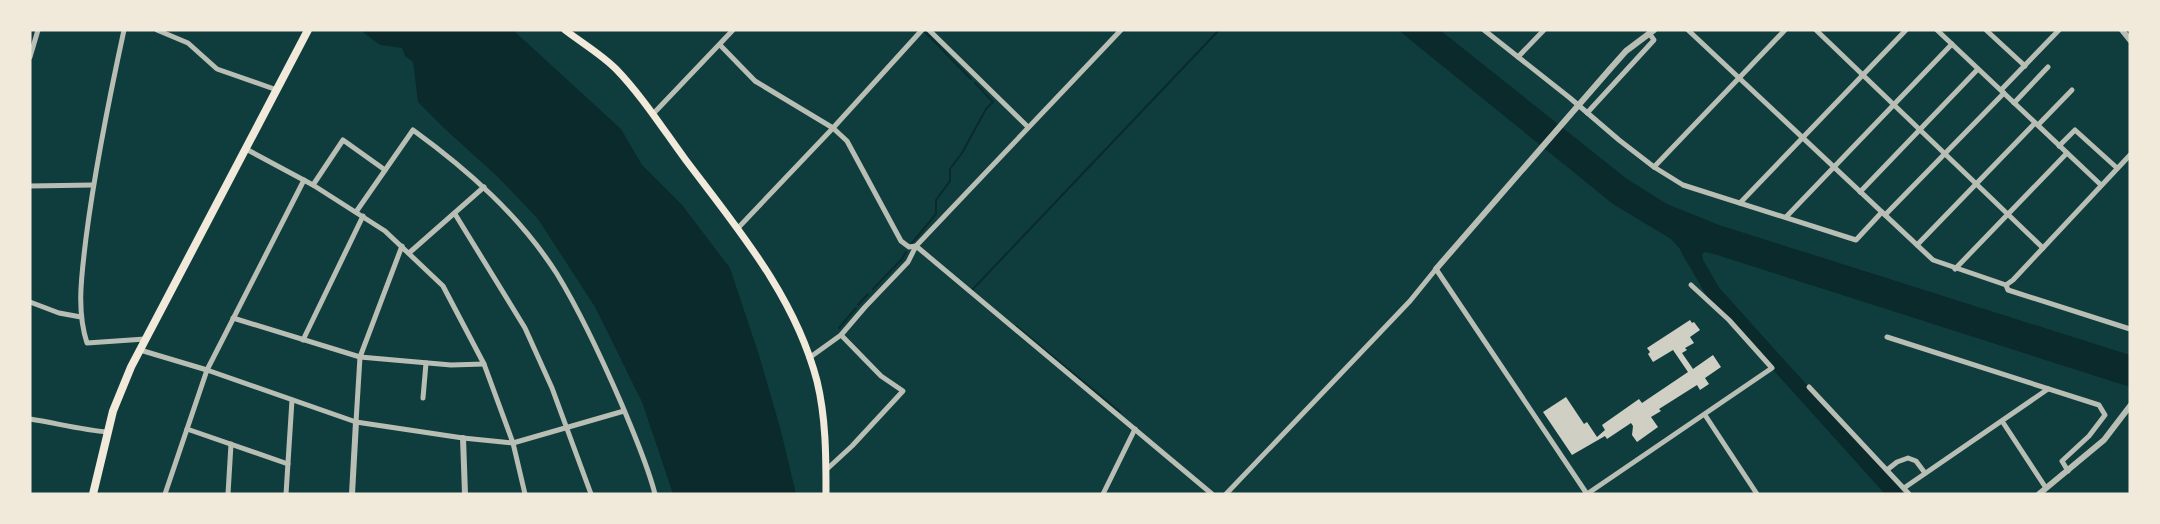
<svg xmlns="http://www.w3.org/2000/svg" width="2160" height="524" viewBox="0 0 2160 524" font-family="'Exo 2',sans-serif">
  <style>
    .water { fill: #0a2a2b }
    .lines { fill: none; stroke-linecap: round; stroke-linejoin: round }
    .stream { stroke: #0a2a2b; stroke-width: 2 }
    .river { stroke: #0a2a2b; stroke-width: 15 }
    .building { fill: #cfcfc3 }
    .minor { stroke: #b8beb3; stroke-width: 5 }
    .tertiary { stroke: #b8beb3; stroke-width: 6 }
    .secondary { stroke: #f1e9da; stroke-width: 7 }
    .primary { stroke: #f1e9da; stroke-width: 8 }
  </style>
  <rect width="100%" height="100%" fill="#0f3d3e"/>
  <g class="water">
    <path d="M 360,30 L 513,30 L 621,129 L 642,165 L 682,205 L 730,268 L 759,355 L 781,431 L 796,494 L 673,494 L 642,402 L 595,307 L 538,219 L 498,177 L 445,129 L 418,102 L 413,62 L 405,56 L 402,48 L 380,45 Z"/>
    <path d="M 1398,30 L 1440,30 L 1627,179 L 1667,204 L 1719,225 L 2130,355 L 2130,387 L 1714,254 L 1705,252 L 1702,254 L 1704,265 L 1697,268 L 1671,239 L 1613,204 Z"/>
  </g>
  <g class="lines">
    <g class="stream">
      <path d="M 925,32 L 971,79"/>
      <path d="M 912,243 L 936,214 L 936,200 L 950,181 L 950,169 L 962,153 L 986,109 L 993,102 L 975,83"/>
      <path d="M 873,289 L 902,259 L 906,252"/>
      <path d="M 972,290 L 1219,30"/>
      <path d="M 858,305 L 868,294"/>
      <path d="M 1016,326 L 1120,412"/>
      <path d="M 839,328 L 856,308"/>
    </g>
    <path class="river" d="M 1688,249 L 1713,292 L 1895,494"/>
  </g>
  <path class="building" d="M 1690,320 L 1692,323 L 1694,322 L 1700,330 L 1690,337 L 1694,343 L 1685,348 L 1687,350 L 1682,353 L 1693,369 L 1713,355 L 1721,367 L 1705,378 L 1709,384 L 1700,390 L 1697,385 L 1659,409 L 1661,411 L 1651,417 L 1658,427 L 1637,442 L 1632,435 L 1633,426 L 1631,423 L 1607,439 L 1605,436 L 1572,455 L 1543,412 L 1566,397 L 1584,424 L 1587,422 L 1597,437 L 1605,430 L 1602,425 L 1639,399 L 1642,403 L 1688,372 L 1673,350 L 1653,362 L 1648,354 L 1650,352 L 1647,348 Z"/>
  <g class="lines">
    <g class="minor">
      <path d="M 124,30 C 109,99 95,168 86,238 C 82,273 76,309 87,343 L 145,339"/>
      <path d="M 157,30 L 188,43 L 217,69 L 277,90"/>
      <path d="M 929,30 L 1028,127"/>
      <path d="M 1484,30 L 1570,98 L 1619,140 L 1654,167 L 1683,185 L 1856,240 L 1882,212"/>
      <path d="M 1688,30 L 1933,260 L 2006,285 L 2008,290 L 2130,329"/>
      <path d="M 1816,30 L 2043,248"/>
      <path d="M 1937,30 L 2101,185"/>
      <path d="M 1986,30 L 2025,66"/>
      <path d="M 720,45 L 755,81 L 833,128 L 847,141 L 901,241 L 909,247 L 916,246 L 1212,494"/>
      <path d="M 30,57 L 38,30"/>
      <path d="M 1518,57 L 1544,30"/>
      <path d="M 2001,90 L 2059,30"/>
      <path d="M 2014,103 L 2048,67"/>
      <path d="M 1587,113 L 1654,40 L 1649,33"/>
      <path d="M 653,114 L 733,30"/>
      <path d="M 2038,125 L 2072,90"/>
      <path d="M 2059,146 L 2075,130 L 2117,168"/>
      <path d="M 246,149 L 313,185 L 385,231 L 443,286 L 484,364 L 513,443 L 525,494"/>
      <path d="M 1654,167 L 1785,30"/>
      <path d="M 313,185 L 343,140 L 385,170"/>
      <path d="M 30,186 L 93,185"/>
      <path d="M 1860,192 L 1978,69"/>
      <path d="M 1740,203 L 1906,30"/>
      <path d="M 356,212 L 413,130 C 468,170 520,216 557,274 C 582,315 603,361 622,405 C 634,434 647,463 655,494"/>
      <path d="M 455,214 L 525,328 L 552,388 L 591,494"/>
      <path d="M 1885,215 L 2004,93"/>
      <path d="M 1786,217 L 1952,44"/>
      <path d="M 738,228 L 833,128 L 922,30"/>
      <path d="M 1917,245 L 2035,123"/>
      <path d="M 409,253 L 484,187"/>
      <path d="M 1955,269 L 2067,153"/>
      <path d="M 2006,285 L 2013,280 L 2130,155"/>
      <path d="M 30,302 L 59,313 L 81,317"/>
      <path d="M 233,318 L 360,357 L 451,365 L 484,364"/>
      <path d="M 1887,337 L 2099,405 L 2105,415 L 2089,436 L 2062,461 L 2068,471"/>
      <path d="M 303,340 L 363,216"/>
      <path d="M 140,350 L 207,370 L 356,422 L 463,438 L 513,443 L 624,411"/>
      <path d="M 809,358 L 841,335 L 865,307 L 908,262 L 916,246 L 1121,30"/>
      <path d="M 1809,387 L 1909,494"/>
      <path d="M 423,398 L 426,363"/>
      <path d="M 1705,415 L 1757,494"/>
      <path d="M 30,419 C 56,423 82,430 108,432"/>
      <path d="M 2002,421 L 2046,488"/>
      <path d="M 356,422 L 360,357 L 402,246"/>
      <path d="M 187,429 L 288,464"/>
      <path d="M 826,470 L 852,446 L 903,391 L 881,376 L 841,335"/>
      <path d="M 1887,470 L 1897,462 L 1908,458 L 1916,461 L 1925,473"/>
      <path d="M 1904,488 L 2048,389"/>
      <path d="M 165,494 L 207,370 L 304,180"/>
      <path d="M 228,494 L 231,444"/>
      <path d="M 286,494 L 292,400"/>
      <path d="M 1103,494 L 1135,429"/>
      <path d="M 1226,494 L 1410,301 L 1436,269 L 1587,494"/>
      <path d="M 1587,494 L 1772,368 L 1729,320 L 1691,285"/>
    </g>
    <g class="tertiary">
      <path d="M 2122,30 L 2130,40"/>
      <path d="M 1436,269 L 1610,69 L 1626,51 L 1654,30"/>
      <path d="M 463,438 L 465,494"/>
      <path d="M 352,494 L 356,422"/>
      <path d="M 2039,494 L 2104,440 L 2130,406"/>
    </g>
    <path class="secondary" d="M 565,30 C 582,43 601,54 616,69 C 642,96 663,129 685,159 C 737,228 795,296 817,381 C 826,418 826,456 826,494"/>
    <path class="primary" d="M 93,494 L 113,411 L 131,367 L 308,30"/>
  </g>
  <rect width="2160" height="524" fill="none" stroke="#f1e9da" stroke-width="63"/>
</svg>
